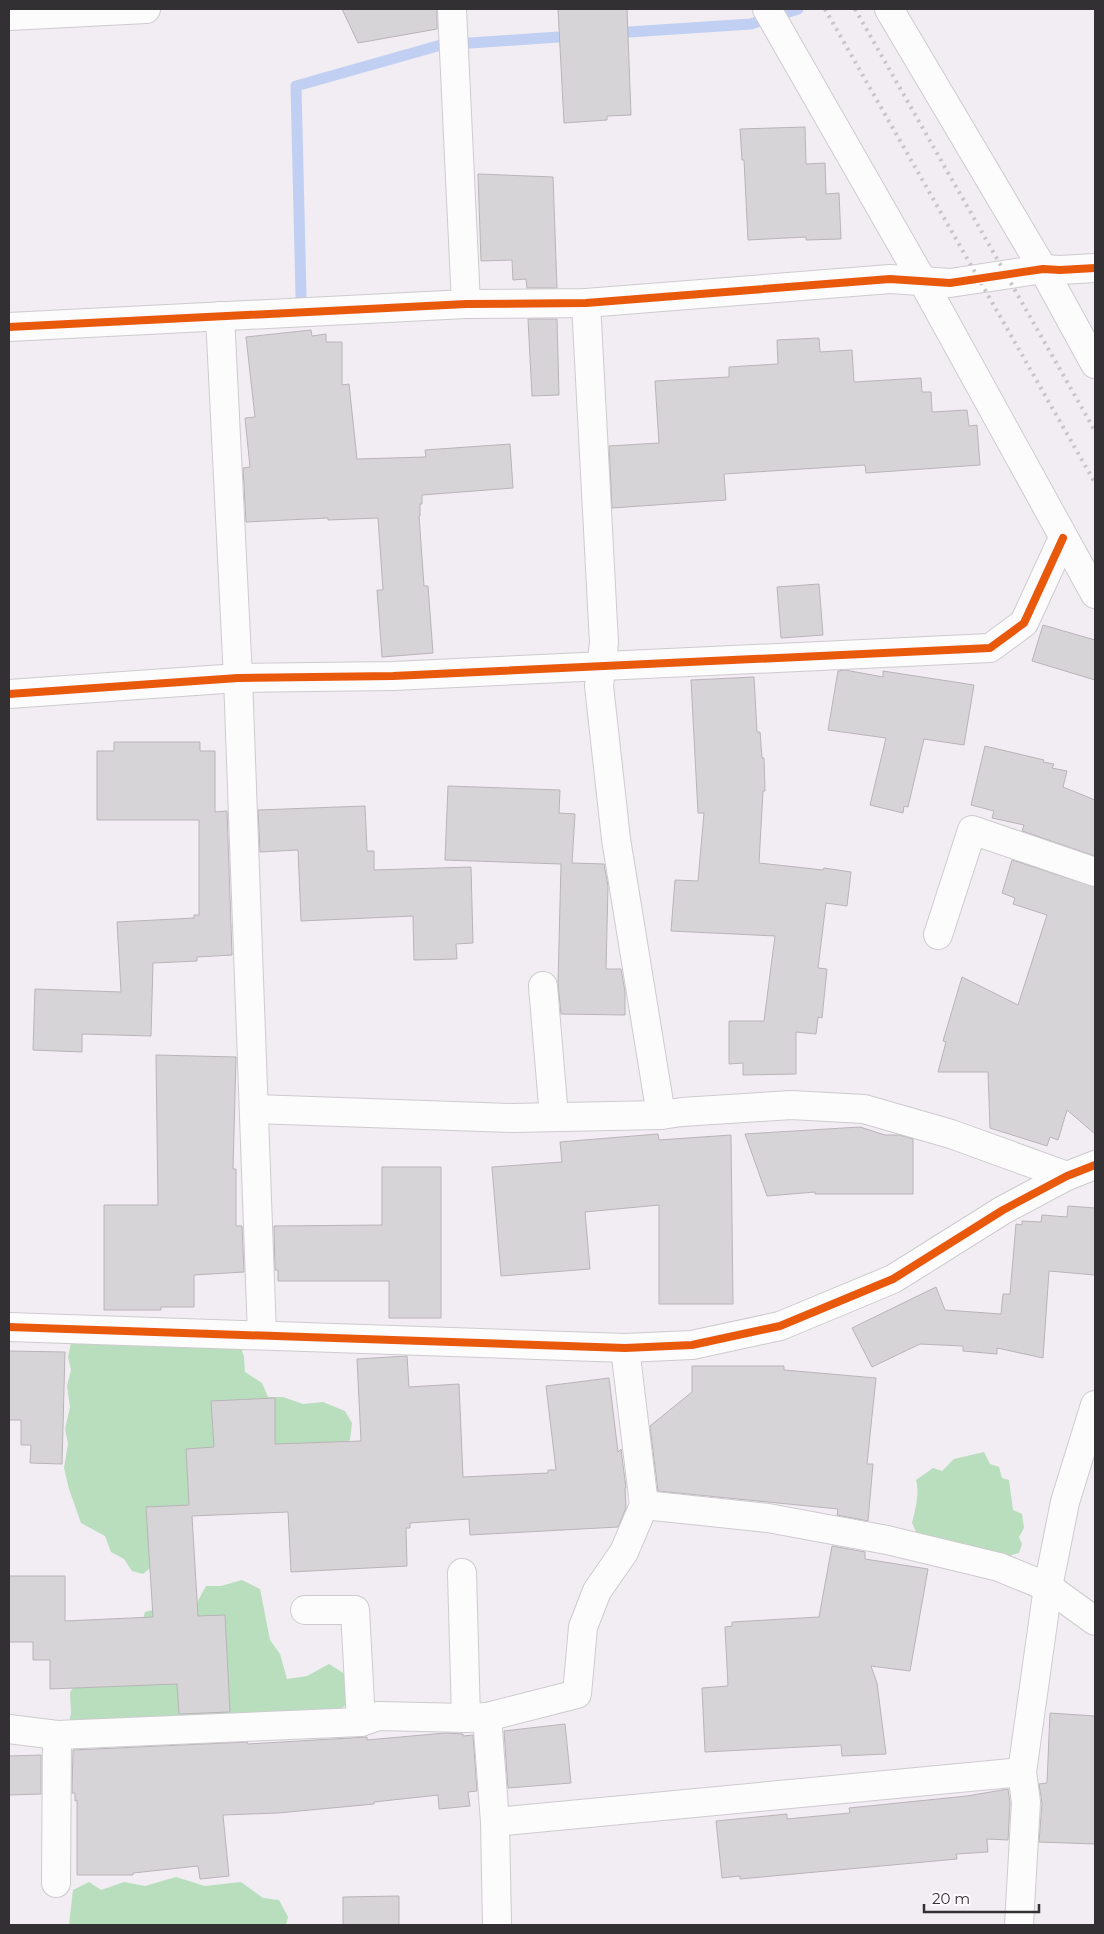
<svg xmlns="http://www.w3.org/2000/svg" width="1104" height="1934" viewBox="0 0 1104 1934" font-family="Montserrat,sans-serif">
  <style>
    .green { fill: #b8debe }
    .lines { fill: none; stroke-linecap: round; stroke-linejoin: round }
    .stream { stroke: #c1d0f2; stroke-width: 11 }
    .building { fill: #d7d4d7; stroke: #b8b4b8 }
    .minor-casing { stroke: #cecbce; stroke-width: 30 }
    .minor { stroke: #fdfcfd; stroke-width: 28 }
    .rail { stroke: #c7c7c8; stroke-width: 4; stroke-dasharray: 2.5 5; stroke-linecap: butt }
    .cycleway-casing { stroke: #fdfafe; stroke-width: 11 }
    .cycleway { stroke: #e8590c; stroke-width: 8 }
  </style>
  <rect width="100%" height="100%" fill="#f1edf3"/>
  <g class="green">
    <path d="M 72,1338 L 239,1341 L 244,1357 L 245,1372 L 262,1383 L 268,1397 L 283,1397 L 303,1404 L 323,1402 L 345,1411 L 352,1423 L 350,1440 L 193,1501 L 180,1510 L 156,1563 L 143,1574 L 132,1571 L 124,1559 L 111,1552 L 105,1536 L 81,1523 L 69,1489 L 64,1468 L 68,1444 L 65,1429 L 70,1407 L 67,1386 L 71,1370 L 68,1357 Z"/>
    <path d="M 984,1452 L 990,1464 L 999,1467 L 1002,1478 L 1009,1480 L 1013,1510 L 1022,1514 L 1024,1528 L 1019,1537 L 1022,1544 L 1019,1553 L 1012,1555 L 1002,1560 L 919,1538 L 912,1523 C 915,1511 920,1492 916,1480 L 933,1468 L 942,1471 L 954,1459 Z"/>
    <path d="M 242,1580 L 260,1589 L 270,1640 L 280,1654 L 287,1679 L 307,1676 L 329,1664 L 345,1674 L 347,1705 L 322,1718 L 68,1729 L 71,1713 L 70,1692 L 81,1678 L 139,1633 L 145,1612 L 161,1608 L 195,1606 L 206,1586 L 221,1586 Z"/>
    <path d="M 176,1877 L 205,1886 L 241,1882 L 263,1898 L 279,1900 L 288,1917 L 286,1925 L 69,1925 L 73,1890 L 89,1882 L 101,1890 L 124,1882 L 145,1886 Z"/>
  </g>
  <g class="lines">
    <g class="stream">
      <path d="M 614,33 L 751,24 L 798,9"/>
      <path d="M 301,296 L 296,86 L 441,45 L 573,36"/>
    </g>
  </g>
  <g class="building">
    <path d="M 342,9 L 437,9 L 437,29 L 358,43 Z"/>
    <path d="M 558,9 L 627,9 L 631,115 L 607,116 L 607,120 L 564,123 Z"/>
    <path d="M 805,127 L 806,164 L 825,163 L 826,194 L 839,193 L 841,239 L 806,240 L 806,237 L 748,240 L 744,160 L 742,160 L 740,129 Z"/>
    <path d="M 478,174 L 553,177 L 557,288 L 527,288 L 526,279 L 513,280 L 512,260 L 481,261 Z"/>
    <path d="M 528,319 L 557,319 L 559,395 L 532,396 Z"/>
    <path d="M 311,330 L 312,336 L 326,334 L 326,342 L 342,342 L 342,385 L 349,384 L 357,459 L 426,457 L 425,450 L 510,444 L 513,488 L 422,495 L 422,504 L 420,504 L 420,516 L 419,516 L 424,586 L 428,586 L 433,653 L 382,657 L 377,590 L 383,590 L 378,518 L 328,520 L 328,518 L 246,522 L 243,468 L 250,467 L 245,418 L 255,417 L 246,337 Z"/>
    <path d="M 819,338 L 820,352 L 852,350 L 854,382 L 921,378 L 922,392 L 931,392 L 932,412 L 967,410 L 969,426 L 977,425 L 980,465 L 866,473 L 865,465 L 724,474 L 726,500 L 612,508 L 609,446 L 659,443 L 655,381 L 729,377 L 729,367 L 778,364 L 777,340 Z"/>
    <path d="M 819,584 L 823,635 L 781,638 L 777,587 Z"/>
    <path d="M 1043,625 L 1095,640 L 1095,680 L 1032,661 Z"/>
    <path d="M 845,670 L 883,677 L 883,671 L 974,685 L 964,745 L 924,739 L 908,807 L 904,806 L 903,813 L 870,805 L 886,738 L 828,730 L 838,671 Z"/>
    <path d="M 754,677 L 757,732 L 760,732 L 762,758 L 764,758 L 765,791 L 763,791 L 759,863 L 823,870 L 824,868 L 851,872 L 847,906 L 826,903 L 818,968 L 827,969 L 822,1018 L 818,1017 L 816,1034 L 796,1032 L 796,1074 L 743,1075 L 743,1063 L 729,1064 L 729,1021 L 764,1021 L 775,936 L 671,931 L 675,880 L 698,881 L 704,813 L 698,813 L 691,680 Z"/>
    <path d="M 114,742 L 200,742 L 200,751 L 215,751 L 215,812 L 227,811 L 232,955 L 197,957 L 197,961 L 153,963 L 151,1036 L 82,1034 L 82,1052 L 33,1050 L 35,989 L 121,992 L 117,922 L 194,918 L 194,915 L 199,915 L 199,820 L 97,820 L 97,751 L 114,751 Z"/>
    <path d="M 985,746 L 1044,760 L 1043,762 L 1054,764 L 1052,768 L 1067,771 L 1063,787 L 1095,800 L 1095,856 L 1022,831 L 1024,825 L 992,818 L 994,811 L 971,805 Z"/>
    <path d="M 448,786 L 560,790 L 559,813 L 575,814 L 572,863 L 604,864 L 608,886 L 606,969 L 621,969 L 625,992 L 625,1015 L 561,1014 L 558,984 L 561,864 L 445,860 Z"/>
    <path d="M 365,806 L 367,851 L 374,851 L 374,870 L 471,867 L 473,943 L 456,944 L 457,959 L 414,960 L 413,916 L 301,921 L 298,850 L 260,852 L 258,810 Z"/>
    <path d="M 1012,860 L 1095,887 L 1095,1134 L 1067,1110 L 1058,1140 L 1050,1137 L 1047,1146 L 990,1128 L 988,1072 L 938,1072 L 946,1042 L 943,1041 L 962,977 L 1018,1005 L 1047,915 L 1013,904 L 1015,898 L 1002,893 Z"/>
    <path d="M 156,1055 L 236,1057 L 233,1169 L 236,1169 L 236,1226 L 242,1226 L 244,1272 L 194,1275 L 194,1307 L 161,1307 L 161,1310 L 104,1310 L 104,1205 L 158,1205 Z"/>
    <path d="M 860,1127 L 885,1135 L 899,1135 L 913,1139 L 913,1194 L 815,1194 L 815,1192 L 767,1196 L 745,1134 Z"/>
    <path d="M 658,1134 L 659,1140 L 731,1135 L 733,1304 L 659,1304 L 659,1205 L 585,1212 L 590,1269 L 501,1276 L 492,1167 L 562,1162 L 560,1142 Z"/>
    <path d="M 382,1167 L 441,1167 L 441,1318 L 389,1318 L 389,1281 L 278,1281 L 278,1270 L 275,1270 L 274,1226 L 382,1225 Z"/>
    <path d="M 1068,1206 L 1095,1208 L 1095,1275 L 1049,1271 L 1043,1358 L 997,1348 L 997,1354 L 963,1351 L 963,1346 L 920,1344 L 872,1367 L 852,1328 L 936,1287 L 945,1310 L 1001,1314 L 1003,1294 L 1010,1294 L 1016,1224 L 1022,1225 L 1022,1221 L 1041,1222 L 1042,1215 L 1067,1217 Z"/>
    <path d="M 9,1351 L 65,1352 L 62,1464 L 30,1463 L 31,1445 L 21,1445 L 21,1420 L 9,1420 Z"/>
    <path d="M 407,1356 L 409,1387 L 459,1384 L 463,1477 L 548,1473 L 548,1470 L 556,1470 L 546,1386 L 609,1378 L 618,1452 L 621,1449 L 626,1488 L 625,1488 L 626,1508 L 618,1527 L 470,1535 L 469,1519 L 410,1523 L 410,1528 L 406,1528 L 407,1566 L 291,1572 L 288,1512 L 192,1516 L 198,1616 L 225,1615 L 230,1712 L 179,1714 L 177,1684 L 50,1689 L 50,1660 L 33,1660 L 33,1642 L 9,1642 L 9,1576 L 65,1576 L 65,1621 L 153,1617 L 146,1507 L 189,1505 L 186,1449 L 214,1447 L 211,1401 L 275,1398 L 275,1444 L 361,1441 L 357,1359 Z"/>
    <path d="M 692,1366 L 784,1366 L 784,1370 L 876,1378 L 867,1464 L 873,1464 L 868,1521 L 837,1515 L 838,1509 L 658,1491 L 650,1426 L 692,1392 Z"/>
    <path d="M 832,1546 L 865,1552 L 865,1559 L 928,1569 L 910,1671 L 871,1666 L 877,1683 L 886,1754 L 842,1756 L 841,1745 L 705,1752 L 702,1688 L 728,1686 L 725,1627 L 732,1626 L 732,1622 L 819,1617 Z"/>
    <path d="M 1050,1713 L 1095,1716 L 1095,1844 L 1039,1842 L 1042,1803 L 1039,1784 L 1047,1783 Z"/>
    <path d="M 565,1724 L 571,1783 L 508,1788 L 504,1731 Z"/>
    <path d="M 445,1733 L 463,1734 L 463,1736 L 473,1735 L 477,1791 L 468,1792 L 470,1806 L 439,1809 L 438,1795 L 374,1802 L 374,1804 L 278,1813 L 223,1815 L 229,1876 L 200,1879 L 198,1866 L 133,1873 L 133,1875 L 77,1875 L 77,1800 L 75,1801 L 75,1793 L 72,1793 L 73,1750 L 247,1742 L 248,1744 L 367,1737 L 367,1740 Z"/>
    <path d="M 41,1755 L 41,1794 L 9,1795 L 9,1756 Z"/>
    <path d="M 1008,1789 L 1010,1803 L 1008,1840 L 987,1839 L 988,1852 L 956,1854 L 957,1859 L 740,1879 L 740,1876 L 722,1878 L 716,1821 L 787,1814 L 787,1819 L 850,1813 L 849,1808 L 967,1796 Z"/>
    <path d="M 399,1896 L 399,1925 L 343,1925 L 343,1897 Z"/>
  </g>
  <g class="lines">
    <defs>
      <g id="minor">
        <path d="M 452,9 L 466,304"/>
        <path d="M 767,9 L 922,280 L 1095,594"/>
        <path d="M 889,9 L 1043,269 L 1095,364"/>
        <path d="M 9,16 L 146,9"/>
        <path d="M 586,303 L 604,643 L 599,686 L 616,839 L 661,1115"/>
        <path d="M 220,316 L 238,678 L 262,1335"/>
        <path d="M 9,327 L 466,304 L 586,303 L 890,279 L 950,283 L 1043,269 L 1060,270 L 1095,268"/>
        <path d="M 9,694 L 238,678 L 393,676 L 990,648 L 1024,623 L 1063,538"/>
        <path d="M 938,935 L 972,830 L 1095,872"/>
        <path d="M 543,986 L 554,1117"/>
        <path d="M 255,1109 L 512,1118 L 661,1115 L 682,1112 L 791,1105 L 864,1109 L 951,1134 L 1067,1176"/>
        <path d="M 9,1327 L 625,1348 L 692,1345 L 780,1326 L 893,1279 L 1003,1210 L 1067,1176 L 1095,1165"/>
        <path d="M 625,1348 L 644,1505 L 768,1518 L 887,1540 L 999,1567 L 1048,1587 L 1095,1621"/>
        <path d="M 462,1573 L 466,1718"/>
        <path d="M 305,1610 L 355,1610 L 361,1722"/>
        <path d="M 487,1717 L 577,1694 L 583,1627 L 597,1591 L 624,1552 L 644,1505"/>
        <path d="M 9,1729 L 57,1735 L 361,1722 L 378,1716 L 466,1718 L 487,1717 L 495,1822 L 497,1925"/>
        <path d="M 495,1822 L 1022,1772"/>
        <path d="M 56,1883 L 57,1735"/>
        <path d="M 1019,1925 L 1026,1802 L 1022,1772 L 1048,1587 L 1065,1502 L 1095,1405"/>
      </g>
    </defs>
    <use href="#minor" class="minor-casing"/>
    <use href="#minor" class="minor"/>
    <g class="rail">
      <path d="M 825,9 L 1095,483"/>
      <path d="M 855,9 L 1095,431"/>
    </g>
    <defs>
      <g id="cycleway">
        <path d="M 9,327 L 466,304 L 586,303 L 890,279 L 950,283 L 1043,269 L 1060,270 L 1095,268"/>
        <path d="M 9,694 L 238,678 L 393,676 L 990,648 L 1024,623 L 1063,538"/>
        <path d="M 9,1327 L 625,1348 L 692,1345 L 780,1326 L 893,1279 L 1003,1210 L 1067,1176 L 1095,1165"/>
      </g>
    </defs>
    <use href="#cycleway" class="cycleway-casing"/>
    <use href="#cycleway" class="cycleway"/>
  </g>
  <rect width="1104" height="1934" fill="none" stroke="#323033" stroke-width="20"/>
  <path d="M924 1904v8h115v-8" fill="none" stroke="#323033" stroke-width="2.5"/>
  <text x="932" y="1904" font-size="15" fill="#323033" stroke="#fdfafe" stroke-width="4" paint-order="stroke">20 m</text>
</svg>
